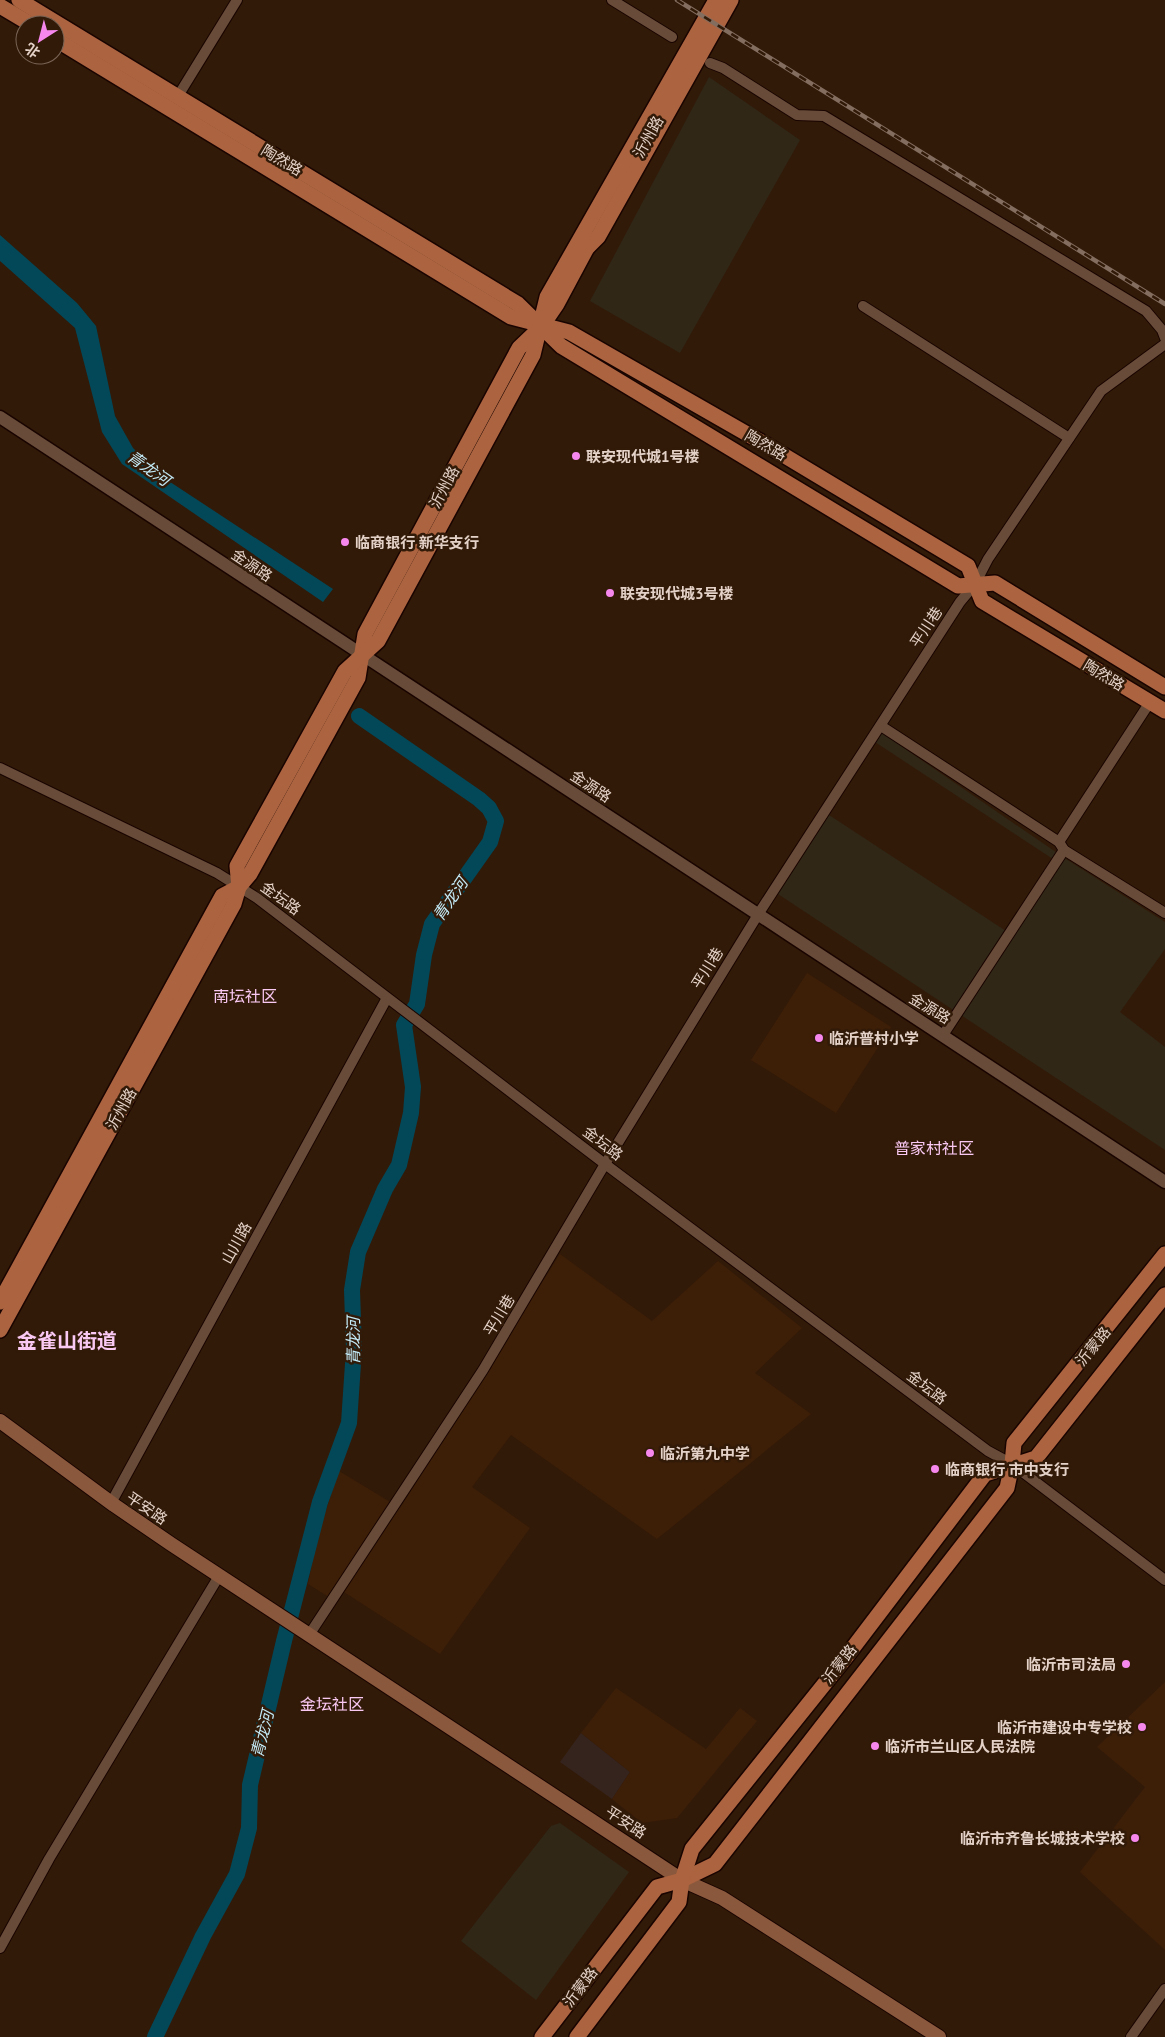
<svg xmlns="http://www.w3.org/2000/svg" width="1165" height="2037" viewBox="0 0 1165 2037" font-family="'PT Sans','Noto Sans SC',sans-serif">
  <style>
    .commercial { fill: #302717 }
    .industrial { fill: #35231d }
    .built { fill: #3d1f08 }
    .water { fill: #034859 }
    .lines { fill: none; stroke-linecap: round; stroke-linejoin: round }
    .river { stroke: #034859; stroke-width: 16 }
    .minor-casing { stroke: #190400; stroke-width: 12 }
    .tertiary-casing { stroke: #190400; stroke-width: 15 }
    .secondary-casing { stroke: #190400; stroke-width: 16 }
    .primary-casing { stroke: #190400; stroke-width: 18 }
    .minor { stroke: #684c39; stroke-width: 10 }
    .tertiary { stroke: #684c39; stroke-width: 12 }
    .secondary { stroke: #8a583c; stroke-width: 14 }
    .primary { stroke: #ac6440; stroke-width: 15 }
    .rail-casing { stroke: #836d5f; stroke-width: 4.5 }
    .rail { stroke: #321a08; stroke-width: 2.5; stroke-dasharray: 8; stroke-linecap: butt }
    .poi-dot { fill: #f688ed; stroke: #321a08; stroke-width: 2 }
    .labels { text-anchor: middle; dominant-baseline: central; stroke-width: 5; stroke-linejoin: round; paint-order: stroke }
    .street-label { font-size: 15px; fill: #e4d2c8; stroke: #321a08 }
    .poi-label { font-size: 15px; font-weight: bold; fill: #e4d2c8; stroke: #321a08; text-anchor: start }
    .water-label { font-size: 16px; font-style: italic; fill: #c3ebf8; stroke: #321a08 }
    .neighbourhood-label { font-size: 16px; fill: #f9c8f3; stroke: #321a08 }
    .district-label { font-size: 20px; font-weight: bold; fill: #f9c8f3; stroke: #321a08 }
  </style>
  <rect width="100%" height="100%" fill="#321a08"/>
  <g class="commercial">
    <path d="M 709,77 L 800,140 L 680,353 L 590,301 Z"/>
    <path d="M 882,733 L 1066,859 L 1165,922 L 1165,949 L 1120,1012 L 1165,1047 L 1165,1150 L 778,894 L 829,815 L 1009,933 L 1056,861 L 875,742 Z"/>
    <path d="M 560,1823 L 629,1872 L 536,2000 L 461,1941 L 551,1826 Z"/>
  </g>
  <path class="industrial" d="M 581,1733 L 630,1772 L 612,1799 L 560,1762 Z"/>
  <g class="built">
    <path d="M 807,973 L 891,1027 L 836,1113 L 751,1060 Z"/>
    <path d="M 560,1254 L 652,1321 L 718,1261 L 802,1328 L 755,1373 L 811,1414 L 657,1539 L 511,1435 L 472,1487 L 530,1528 L 440,1654 L 344,1592 L 390,1520 L 381,1515 L 329,1597 L 308,1584 L 318,1534 L 339,1471 L 400,1508 Z"/>
    <path d="M 1165,1682 L 1165,1950 L 1080,1872 L 1145,1787 L 1097,1747 Z"/>
    <path d="M 616,1688 L 706,1749 L 740,1708 L 757,1721 L 677,1818 L 642,1823 L 612,1799 L 630,1772 L 581,1733 Z"/>
  </g>
  <path class="water" d="M 0,235 L 77,303 L 96,326 L 115,416 L 133,448 L 161,476 L 333,589 L 323,602 L 122,464 L 102,432 L 75,328 L 0,261 Z"/>
  <g class="lines">
    <path class="river" d="M 155,2037 L 203,1936 L 237,1874 L 249,1828 L 250,1785 L 284,1641 L 320,1502 L 349,1423 L 354,1349 L 352,1290 L 358,1252 L 385,1189 L 399,1165 L 411,1113 L 413,1087 L 404,1025 L 417,1004 L 424,955 L 432,924 L 490,842 L 496,821 L 489,808 L 479,799 L 359,716"/>
    <defs>
      <g id="minor">
        <path d="M 612,0 L 672,37"/>
        <path d="M 710,63 L 723,68 L 797,115 L 824,116 L 1146,311 L 1162,330 L 1165,338"/>
        <path d="M 178,96 L 237,0"/>
        <path d="M 863,306 L 1069,438"/>
        <path d="M 881,726 L 1059,842 L 1064,850 L 1165,913"/>
        <path d="M 0,768 L 217,873 L 257,898 L 605,1164 L 988,1451 L 1012,1464 L 1165,1580"/>
        <path d="M 1059,842 L 1150,702"/>
        <path d="M 943,1035 L 1064,850"/>
        <path d="M 111,1503 L 387,998"/>
        <path d="M 309,1635 L 483,1370 L 605,1164 L 759,913 L 960,602 L 975,584 L 988,559 L 1101,391 L 1165,344"/>
        <path d="M 0,1948 L 49,1859 L 219,1576"/>
        <path d="M 1131,2037 L 1165,1989"/>
      </g>
      <path id="tertiary" d="M 0,417 C 387,675 778,925 1165,1182"/>
      <path id="secondary" d="M 0,1421 L 114,1505 L 171,1544 L 682,1880 L 722,1898 L 939,2037"/>
      <g id="primary">
        <path d="M 19,0 L 518,304 L 561,346 L 958,586 L 995,583 L 1165,687"/>
        <path d="M 0,6 L 32,25"/>
        <path d="M 55,39 L 511,317 L 569,332 L 770,447 L 968,566 L 982,601 L 1165,711"/>
        <path d="M 585,250 L 598,237 L 731,0"/>
        <path d="M 0,1302 L 222,896 L 239,887 L 250,874 L 358,678 L 365,634 L 519,348 L 542,326 L 557,304 L 588,246"/>
        <path d="M 0,1330 L 234,904 L 239,887 L 237,866 L 345,671 L 378,641 L 533,355 L 547,297 L 716,0"/>
        <path d="M 542,2037 L 657,1887 L 682,1880 L 715,1864 L 1007,1488 L 1012,1464 L 1014,1443 L 1165,1254"/>
        <path d="M 577,2037 L 679,1902 L 682,1880 L 692,1849 L 846,1657 L 985,1474 L 1036,1458 L 1165,1295"/>
      </g>
    </defs>
    <use href="#minor" class="minor-casing"/>
    <use href="#tertiary" class="tertiary-casing"/>
    <use href="#secondary" class="secondary-casing"/>
    <use href="#primary" class="primary-casing"/>
    <use href="#minor" class="minor"/>
    <use href="#tertiary" class="tertiary"/>
    <use href="#secondary" class="secondary"/>
    <use href="#primary" class="primary"/>
    <defs>
      <path id="rail" d="M 677,0 L 1165,304"/>
    </defs>
    <use href="#rail" class="rail-casing"/>
    <use href="#rail" class="rail"/>
  </g>
  <g class="poi-dot">
    <circle cx="576" cy="456" r="5"/>
    <circle cx="345" cy="542" r="5"/>
    <circle cx="610" cy="593" r="5"/>
    <circle cx="819" cy="1038" r="5"/>
    <circle cx="650" cy="1453" r="5"/>
    <circle cx="935" cy="1469" r="5"/>
    <circle cx="1126" cy="1664" r="5"/>
    <circle cx="1142" cy="1727" r="5"/>
    <circle cx="875" cy="1746" r="5"/>
    <circle cx="1135" cy="1838" r="5"/>
  </g>
  <g class="labels">
    <g class="street-label">
      <text transform="translate(648 137) rotate(-61)">沂州路</text>
      <text transform="translate(282 160) rotate(31)">陶然路</text>
      <text transform="translate(766 445) rotate(30)">陶然路</text>
      <text transform="translate(444 487) rotate(-62)">沂州路</text>
      <text transform="translate(252 565) rotate(34)">金源路</text>
      <text transform="translate(926 627) rotate(-57)">平川巷</text>
      <text transform="translate(1104 675) rotate(31)">陶然路</text>
      <text transform="translate(591 786) rotate(33)">金源路</text>
      <text transform="translate(281 898) rotate(36)">金坛路</text>
      <text transform="translate(707 968) rotate(-58)">平川巷</text>
      <text transform="translate(930 1008) rotate(31)">金源路</text>
      <text transform="translate(121 1109) rotate(-61)">沂州路</text>
      <text transform="translate(603 1143) rotate(37)">金坛路</text>
      <text transform="translate(236 1243) rotate(-61)">山川路</text>
      <text transform="translate(499 1315) rotate(-59)">平川巷</text>
      <text transform="translate(1093 1346) rotate(-51)">沂蒙路</text>
      <text transform="translate(927 1387) rotate(37)">金坛路</text>
      <text transform="translate(147 1508) rotate(34)">平安路</text>
      <text transform="translate(839 1664) rotate(-52)">沂蒙路</text>
      <text transform="translate(626 1822) rotate(33)">平安路</text>
      <text transform="translate(580 1987) rotate(-53)">沂蒙路</text>
    </g>
    <g class="poi-label">
      <text x="586" y="456">联安现代城1号楼</text>
      <text x="355" y="542">临商银行 新华支行</text>
      <text x="620" y="593">联安现代城3号楼</text>
      <text x="829" y="1038">临沂普村小学</text>
      <text x="660" y="1453">临沂第九中学</text>
      <text x="945" y="1469">临商银行 市中支行</text>
      <text x="1116" y="1664" text-anchor="end">临沂市司法局</text>
      <text x="1132" y="1727" text-anchor="end">临沂市建设中专学校</text>
      <text x="885" y="1746">临沂市兰山区人民法院</text>
      <text x="1125" y="1838" text-anchor="end">临沂市齐鲁长城技术学校</text>
    </g>
    <g class="water-label">
      <text transform="translate(149 468) rotate(35)">青龙河</text>
      <text transform="translate(450 899) rotate(-56)">青龙河</text>
      <text transform="translate(353 1341) rotate(-90)">青龙河</text>
      <text transform="translate(262 1734) rotate(-76)">青龙河</text>
    </g>
    <g class="neighbourhood-label">
      <text x="245" y="996">南坛社区</text>
      <text x="934" y="1148">普家村社区</text>
      <text x="332" y="1704">金坛社区</text>
    </g>
    <g class="district-label">
      <text x="67" y="1341">金雀山街道</text>
    </g>
  </g>
  <g transform="translate(40 40) rotate(216)"><circle r="24" fill="#321a08" stroke="#796455"/>
  <path d="M0-4L9 19L0 12L-9 19Z" fill="#f688ed"/>
  <text y="-8" font-size="14" font-weight="bold" text-anchor="middle" fill="#e4d2c8">北</text>
  </g>
</svg>
